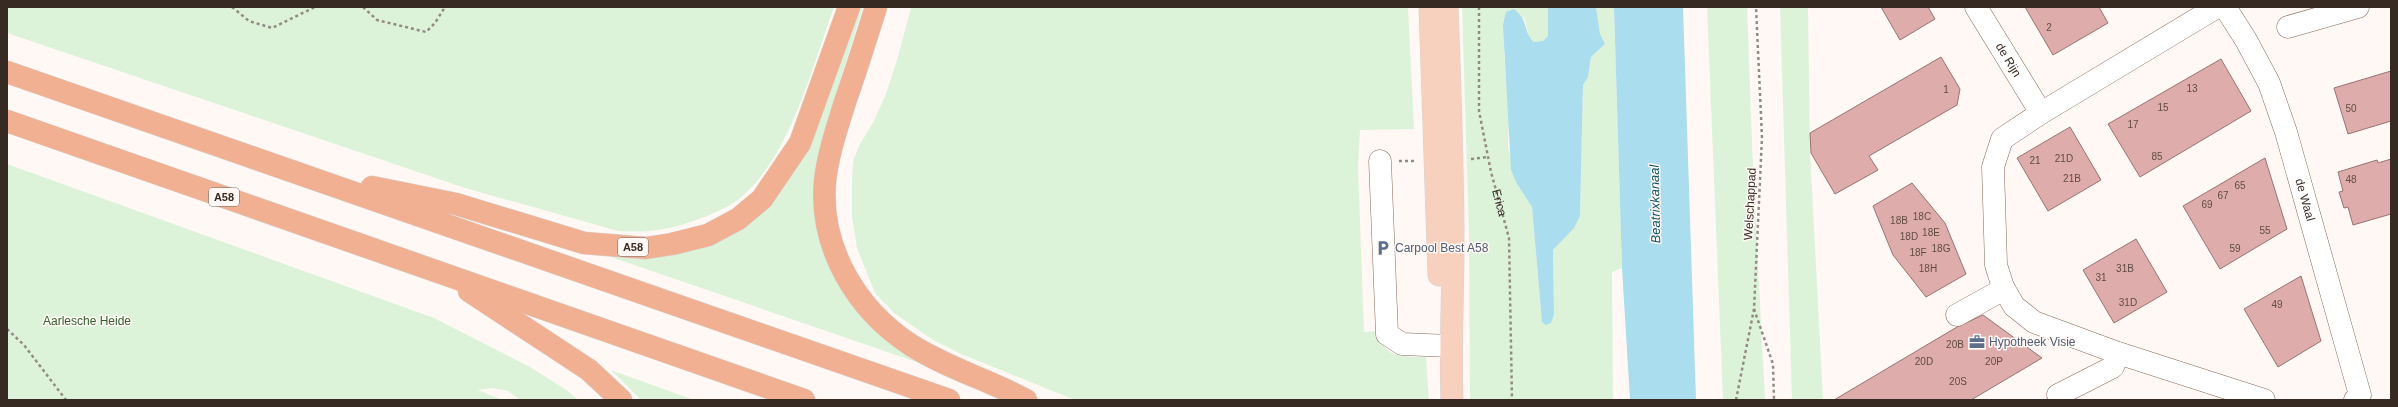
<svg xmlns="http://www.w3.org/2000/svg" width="2398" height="407" viewBox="0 0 2398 407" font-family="Arial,sans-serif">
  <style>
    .green { fill: #dcf3d9 }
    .water { fill: #aadded }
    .building { fill: #deadab; stroke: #977371 }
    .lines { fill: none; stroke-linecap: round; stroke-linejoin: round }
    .minor-casing { stroke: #876959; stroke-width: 23 }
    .major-casing { stroke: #d7d4d3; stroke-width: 23 }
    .highway-casing { stroke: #d7d4d3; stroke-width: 23 }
    .path { stroke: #948a84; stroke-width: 2.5; stroke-dasharray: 3 3; stroke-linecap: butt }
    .minor { stroke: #fff; stroke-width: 22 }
    .major { stroke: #f7d0be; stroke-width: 22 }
    .highway { stroke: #f1b092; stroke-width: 22 }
    .labels { text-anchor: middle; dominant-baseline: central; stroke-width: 3; stroke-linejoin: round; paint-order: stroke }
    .number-label { font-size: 10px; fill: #614b45 }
    .shield { fill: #fff8f4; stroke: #736862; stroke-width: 1 }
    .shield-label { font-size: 11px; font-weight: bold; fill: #372a23 }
    .street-label { font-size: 12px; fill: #372a23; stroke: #fff8f4 }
    .service-label { font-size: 12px; fill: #4e5e75; stroke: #fff8f4; text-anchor: start }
    .park-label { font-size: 12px; fill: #366031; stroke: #fff8f4 }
    .water-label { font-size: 13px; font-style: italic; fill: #0b5263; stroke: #fff8f4 }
  </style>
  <rect width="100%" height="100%" fill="#fff8f4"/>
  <g class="green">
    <path d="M 7,7 L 834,7 C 812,67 790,158 739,199 C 727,208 710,215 696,220 C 670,230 645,233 618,231 L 465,188 L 7,33 Z"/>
    <path d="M 854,7 L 863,7 L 827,123 L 819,156 L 823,237 L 931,367 L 608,256 L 646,254 L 759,207 Z"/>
    <path d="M 911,7 L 1408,7 L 1414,129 L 1360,130 L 1358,166 L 1364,332 L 1377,331 C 1386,360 1400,356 1426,357 L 1429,400 L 1075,400 L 961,354 L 933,340 L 894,313 L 875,293 L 857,248 L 852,217 L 852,178 L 853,161 L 859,146 L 874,121 L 886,94 L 898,57 Z"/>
    <path d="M 1462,7 L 1548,7 L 1548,36 L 1543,41 L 1534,42 L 1529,37 L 1524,17 L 1504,52 L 1509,115 L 1508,146 L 1517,184 L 1532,207 L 1541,310 L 1551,323 L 1554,302 L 1553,250 L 1568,234 L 1580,216 L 1583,85 L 1588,77 L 1591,57 L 1605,44 L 1600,35 L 1596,7 L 1614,7 L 1622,268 L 1612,272 L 1613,400 L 1470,400 L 1469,236 Z"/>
    <path d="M 1707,7 L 1747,7 L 1753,169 L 1765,400 L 1723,400 Z"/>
    <path d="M 1780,7 L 1808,7 L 1810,151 L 1823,400 L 1792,400 Z"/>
    <path d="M 7,164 L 434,318 L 530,367 L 568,391 L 578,400 L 520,400 L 508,391 L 493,388 L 478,390 L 502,400 L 7,400 Z"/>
    <path d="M 611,370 L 694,400 L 641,400 Z"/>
  </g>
  <g class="water">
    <path d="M 1548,7 L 1596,7 L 1600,34 L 1605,44 L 1591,57 L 1588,77 L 1583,85 L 1580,216 L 1574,228 L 1553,250 L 1554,314 L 1551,323 L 1546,325 L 1542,322 L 1541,310 L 1532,207 L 1517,184 L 1511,170 L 1503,25 L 1506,12 L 1514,9 C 1530,22 1522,31 1534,42 L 1543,41 L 1548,36 Z"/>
    <path d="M 1614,7 L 1683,7 L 1696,400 L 1630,400 L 1622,268 Z"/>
  </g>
  <g class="building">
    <path d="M 1881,7 L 1928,7 L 1935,19 L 1900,40 Z"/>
    <path d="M 2025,7 L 2099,7 L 2108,23 L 2053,55 Z"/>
    <path d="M 1941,57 L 1960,89 L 1957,105 L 1869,156 L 1878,170 L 1835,194 L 1811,153 L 1810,133 Z"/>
    <path d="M 2221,59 L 2251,111 L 2140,177 L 2108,124 Z"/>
    <path d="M 2391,71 L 2391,121 L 2348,134 L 2334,88 Z"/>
    <path d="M 2070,127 L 2101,180 L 2048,211 L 2017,158 Z"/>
    <path d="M 2265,158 L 2287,229 L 2220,269 L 2183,206 Z"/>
    <path d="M 2391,159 L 2391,214 L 2353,225 L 2348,207 L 2344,208 L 2339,192 L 2343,191 L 2338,172 L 2377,160 L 2378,163 Z"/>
    <path d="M 1912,183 L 1945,223 L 1966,274 L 1926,297 L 1893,255 L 1873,206 Z"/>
    <path d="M 2136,239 L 2167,292 L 2114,323 L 2083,270 Z"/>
    <path d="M 2301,276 L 2321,341 L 2278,367 L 2244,309 Z"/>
    <path d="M 1983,315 L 2042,358 L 1971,400 L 1834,400 L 1957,327 Z"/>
  </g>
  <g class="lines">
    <defs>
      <g id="minor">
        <path id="s2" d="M 1976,7 L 2041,113"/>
        <path d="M 2217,7 L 2041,113 L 2002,139 L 1993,167 L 1996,265 L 2003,287 L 2014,306 L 2034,322 L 2118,353 L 2264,400"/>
        <path id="s3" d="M 2225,7 L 2246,40 L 2269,83 L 2286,132 L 2360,395 L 2355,400"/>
        <path d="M 2288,27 L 2358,7"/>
        <path d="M 1380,161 L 1387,334 L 1402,344 L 1450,346"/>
        <path d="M 1957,315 L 2004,289"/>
        <path d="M 2058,395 L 2113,367 L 2118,353"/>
      </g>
      <g id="major">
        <path d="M 1430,7 L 1439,275"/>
        <path d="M 1447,7 C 1450,87 1453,166 1453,246 C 1453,297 1450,348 1452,400"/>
      </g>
      <g id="highway">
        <path d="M 876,7 C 866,39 856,71 845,102 C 837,128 828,154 825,181 C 819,248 857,310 911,345 C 947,368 989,380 1026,400"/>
        <path d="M 7,72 L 949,400"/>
        <path d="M 7,121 L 804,400"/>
        <path d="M 372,187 L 456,204 L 584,243 L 646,248 L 672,244 L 708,235 L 738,219 L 762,199 L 800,143 L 849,7"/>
        <path d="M 469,291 L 589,370 L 621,400"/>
      </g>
    </defs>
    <use href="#minor" class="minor-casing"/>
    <use href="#major" class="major-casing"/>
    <use href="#highway" class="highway-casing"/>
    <g class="path">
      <path d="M 232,7 L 249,21 L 272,28 L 315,7"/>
      <path d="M 363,7 L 377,20 L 426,32 L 435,23 L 445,7"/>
      <path id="s1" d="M 1479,7 L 1479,111 L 1491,172 L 1509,238 L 1512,400"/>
      <path d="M 1471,159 L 1488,157"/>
      <path d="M 1399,161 L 1416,161"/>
      <path d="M 1754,309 L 1773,364 L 1774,400"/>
      <path d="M 7,329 L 24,345 L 66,400"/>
      <path d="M 1736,400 L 1754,309 L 1762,137 L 1756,7"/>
    </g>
    <use href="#minor" class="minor"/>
    <use href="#major" class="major"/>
    <use href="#highway" class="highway"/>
  </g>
  <defs>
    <symbol id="parking-bare" viewBox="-9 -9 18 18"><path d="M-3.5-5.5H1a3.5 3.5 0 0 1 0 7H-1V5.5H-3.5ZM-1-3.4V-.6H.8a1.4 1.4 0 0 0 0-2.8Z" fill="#5c6f8a" stroke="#fff8f4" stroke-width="2.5" paint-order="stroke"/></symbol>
    <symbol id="office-bare" viewBox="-9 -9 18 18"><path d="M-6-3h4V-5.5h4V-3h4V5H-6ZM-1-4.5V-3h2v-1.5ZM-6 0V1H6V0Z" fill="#5c6f8a" stroke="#fff8f4" stroke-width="2.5" paint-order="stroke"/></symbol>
  </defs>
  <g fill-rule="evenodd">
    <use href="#parking-bare" x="1372" y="237" width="22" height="22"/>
    <use href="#office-bare" x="1966" y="331" width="22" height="22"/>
  </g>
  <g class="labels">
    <g class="number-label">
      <text x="2049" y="27">2</text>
      <text x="2192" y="88">13</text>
      <text x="1946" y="89">1</text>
      <text x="2163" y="107">15</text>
      <text x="2351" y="108">50</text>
      <text x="2133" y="124">17</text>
      <text x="2157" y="156">85</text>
      <text x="2064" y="158">21D</text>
      <text x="2035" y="160">21</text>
      <text x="2072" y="178">21B</text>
      <text x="2351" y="179">48</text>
      <text x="2240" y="185">65</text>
      <text x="2223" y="195">67</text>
      <text x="2207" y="204">69</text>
      <text x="1922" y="216">18C</text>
      <text x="1899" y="220">18B</text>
      <text x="2265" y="230">55</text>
      <text x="1931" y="232">18E</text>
      <text x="1909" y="236">18D</text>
      <text x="1941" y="248">18G</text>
      <text x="2235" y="248">59</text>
      <text x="1918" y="252">18F</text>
      <text x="1928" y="268">18H</text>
      <text x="2125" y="268">31B</text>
      <text x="2101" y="277">31</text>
      <text x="2128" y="302">31D</text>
      <text x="2277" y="304">49</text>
      <text x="1955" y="344">20B</text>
      <text x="1924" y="361">20D</text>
      <text x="1994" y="361">20P</text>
      <text x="1958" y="381">20S</text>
    </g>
    <g class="shield">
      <rect x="209" y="188" width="30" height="18" rx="3"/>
      <rect x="618" y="238" width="30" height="18" rx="3"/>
    </g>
    <g class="shield-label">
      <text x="224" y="197">A58</text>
      <text x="633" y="247">A58</text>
    </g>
    <g class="street-label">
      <text stroke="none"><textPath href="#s2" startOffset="62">de Rijn</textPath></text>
      <text stroke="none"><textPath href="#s3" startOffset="210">de Waal</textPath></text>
      <text stroke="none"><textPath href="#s1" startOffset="198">Erica</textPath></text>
      <text transform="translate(1750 204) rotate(-87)">Welschappad</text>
    </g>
    <g class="service-label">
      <text x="1395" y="248">Carpool Best A58</text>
      <text x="1989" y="342">Hypotheek Visie</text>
    </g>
    <g class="park-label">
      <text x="87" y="321">Aarlesche Heide</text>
    </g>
    <g class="water-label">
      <text transform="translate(1655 204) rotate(-91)">Beatrixkanaal</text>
    </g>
  </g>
  <rect width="2398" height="407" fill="none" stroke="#372a23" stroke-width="16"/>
</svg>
